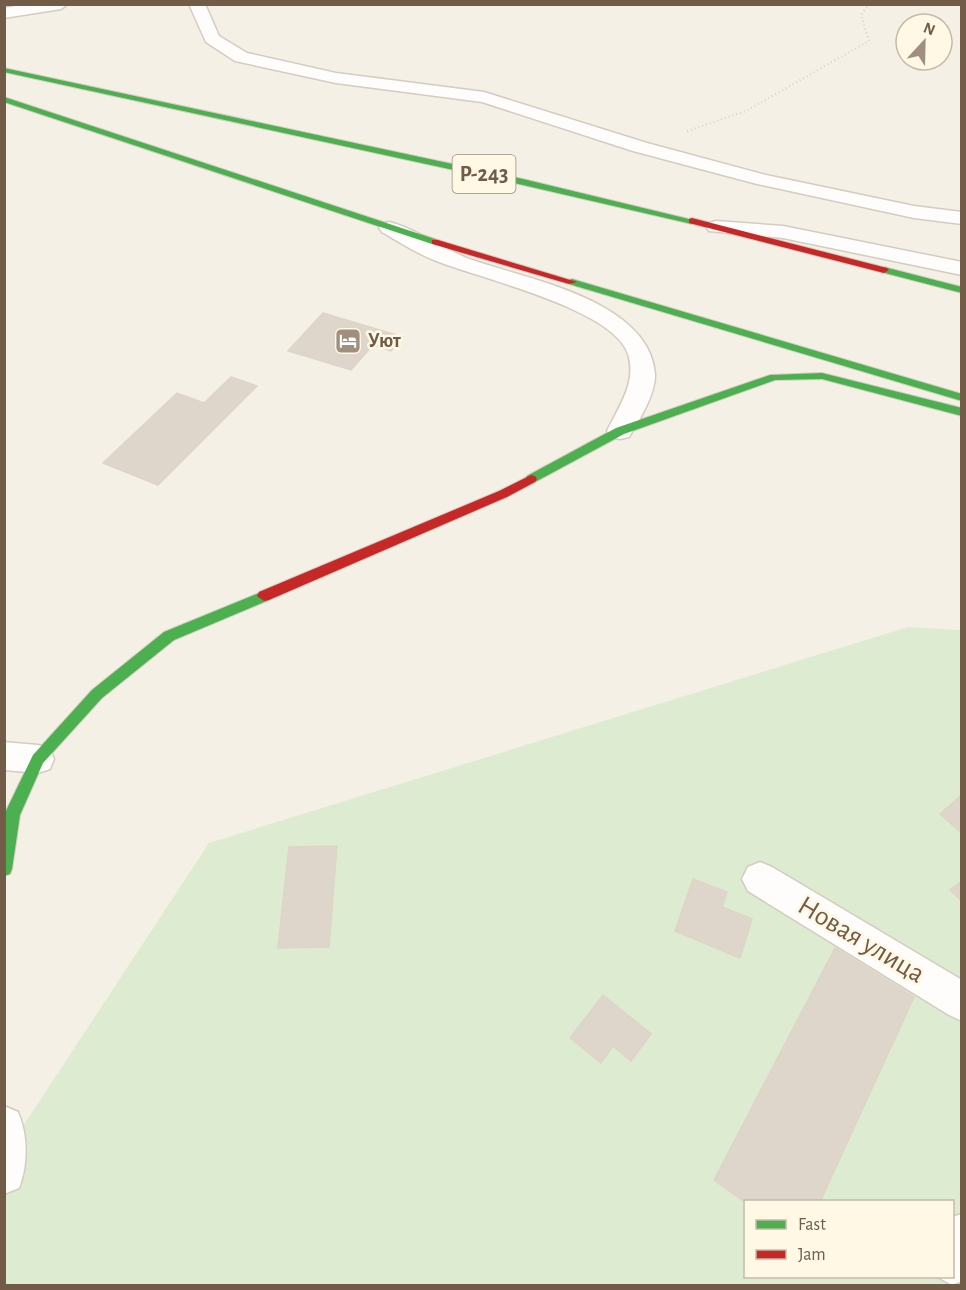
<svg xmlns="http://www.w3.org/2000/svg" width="966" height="1290" viewBox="0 0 966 1290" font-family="'Alegreya Sans',sans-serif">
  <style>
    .green { fill: #ddecd0; fill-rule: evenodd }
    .building { fill: #dfd6cb; stroke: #ded4c7; stroke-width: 1.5 }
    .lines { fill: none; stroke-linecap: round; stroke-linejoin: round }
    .street-casing { stroke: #d4cbc1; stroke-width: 3 }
    .fast-casing { stroke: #d6cdc2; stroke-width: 2 }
    .jam-casing { stroke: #d6cdc2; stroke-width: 2 }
    .path { stroke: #d7d0c9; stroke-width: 2; stroke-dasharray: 1 3; stroke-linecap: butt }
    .street { fill: #fefdfb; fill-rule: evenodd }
    .fast { fill: #4caf50; fill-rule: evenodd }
    .jam { fill: #c62828; fill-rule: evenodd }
    .labels { text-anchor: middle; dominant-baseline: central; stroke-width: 5; stroke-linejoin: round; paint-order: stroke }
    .far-poi-label { font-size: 20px; font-weight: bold; fill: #725b47; stroke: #fff8e5; text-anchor: start }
    .shield { fill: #fff8e5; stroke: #9c8a76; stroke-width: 1.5 }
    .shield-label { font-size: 22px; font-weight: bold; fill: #725b47 }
    .near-street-label { font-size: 28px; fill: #725b47; stroke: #fff8e5 }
  </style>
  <rect width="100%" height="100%" fill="#f5f0e5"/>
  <path class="green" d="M 908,627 L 961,630 L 961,1285 L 5,1285 L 4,1155 L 209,843 ZM 746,1202 L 952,1202 L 952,1276 L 746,1276 Z"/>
  <g class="building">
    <path d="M 323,313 L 403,337 L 391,351 L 373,345 L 351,370 L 288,351 Z"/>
    <path d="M 231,377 L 257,386 L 158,485 L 103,463 L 177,393 L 204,403 Z"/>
    <path d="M 962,795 L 962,833 L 940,814 Z"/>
    <path d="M 337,846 L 329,947 L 278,948 L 289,847 Z"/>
    <path d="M 693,879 L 727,892 L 722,907 L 752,919 L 740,958 L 675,931 Z"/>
    <path d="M 962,881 L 962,901 L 950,890 Z"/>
    <path d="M 835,948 L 914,997 L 820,1202 L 746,1203 L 714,1180 Z"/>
    <path d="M 603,995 L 651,1034 L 631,1061 L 613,1046 L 601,1063 L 570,1038 Z"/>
  </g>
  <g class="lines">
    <defs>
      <g id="street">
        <path d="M 28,4 L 68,4 L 61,9 L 4,18 L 4,8 Z"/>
        <path d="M 189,4 L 205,4 L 219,36 L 247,53 L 336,73 L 484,92 L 647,143 L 766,175 L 914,206 L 962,212 L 962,224 L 914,218 L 757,184 L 633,151 L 482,102 L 336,83 L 235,61 L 206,42 Z"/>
        <path d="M 716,221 L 783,226 L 962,262 L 962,275 L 783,238 L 709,231 L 706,227 L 709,223 Z"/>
        <path d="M 389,222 C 415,228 444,250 472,260 C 528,279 650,301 655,374 C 656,393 639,421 629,437 L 620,439 L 611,437 L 607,431 C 619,406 637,382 628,354 C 613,308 477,278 434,260 C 416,253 399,242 382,232 L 379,228 L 382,224 Z"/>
        <path d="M 4,742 L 38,745 L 50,749 L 54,759 L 50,769 L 38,773 L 4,770 Z"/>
        <path d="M 760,862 L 772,867 L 962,980 L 962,1021 L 949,1015 L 748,891 L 742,879 L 748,867 Z"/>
        <path d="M 4,1106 L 18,1112 C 28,1135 28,1165 19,1188 L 4,1194 Z"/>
        <path d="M 962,1214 L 962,1281 L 952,1285 L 936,1276 L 952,1276 L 952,1217 Z"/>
      </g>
      <g id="fast">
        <path d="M 4,68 L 523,179 L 697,221 L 692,224 L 523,185 L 4,72 Z"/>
        <path d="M 4,97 L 438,240 L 440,242 L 432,244 L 4,102 Z"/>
        <path d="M 884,267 L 962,287 L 962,293 L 881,272 L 879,270 Z"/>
        <path d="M 572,279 L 962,394 L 962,401 L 569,284 L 569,280 Z"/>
        <path d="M 822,373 L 962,408 L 962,416 L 822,379 L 775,380 L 624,434 L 535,482 L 527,482 L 525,479 L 527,476 L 616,428 L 770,375 Z"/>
        <path d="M 264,591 L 269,592 L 271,596 L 269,600 L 174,640 L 102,698 L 43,763 L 20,815 L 12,869 L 10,874 L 4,876 L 4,815 L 33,755 L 92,690 L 164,632 Z"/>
      </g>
      <g id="jam">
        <path d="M 692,218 L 887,268 L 889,270 L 884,273 L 689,223 L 689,219 Z"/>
        <path d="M 432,240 L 438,240 L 577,282 L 569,284 L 432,244 Z"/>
        <path d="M 531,475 L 535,476 L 537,479 L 535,482 L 507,497 L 269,600 L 264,601 L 257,596 L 259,592 L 499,491 Z"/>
      </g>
    </defs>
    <use href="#street" class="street-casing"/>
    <use href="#fast" class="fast-casing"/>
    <use href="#jam" class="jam-casing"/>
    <path class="path" d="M 687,131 L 746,111 L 869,41 L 861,15 L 869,4"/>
    <use href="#street" class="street"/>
    <use href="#fast" class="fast"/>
    <use href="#jam" class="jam"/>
  </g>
  <defs>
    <symbol id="hotel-square" viewBox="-11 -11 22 22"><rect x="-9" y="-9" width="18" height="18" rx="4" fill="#a08f7e" stroke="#fff8e5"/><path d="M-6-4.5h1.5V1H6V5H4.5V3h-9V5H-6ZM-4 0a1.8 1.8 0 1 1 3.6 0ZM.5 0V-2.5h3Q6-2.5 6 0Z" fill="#fff"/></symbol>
  </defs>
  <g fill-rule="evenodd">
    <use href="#hotel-square" x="333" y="326" width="30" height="30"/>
  </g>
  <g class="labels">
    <g class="far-poi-label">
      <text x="368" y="341">Уют</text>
    </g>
    <rect class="shield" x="452.5" y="155" width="63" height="38" rx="4.5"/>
    <g class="shield-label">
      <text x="484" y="174">Р-243</text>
    </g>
    <g class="near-street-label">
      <text transform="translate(861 940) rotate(31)">Новая улица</text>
    </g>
  </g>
  <rect width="966" height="1290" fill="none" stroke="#725b47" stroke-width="12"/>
  <rect x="744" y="1200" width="210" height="78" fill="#fff8e5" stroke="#c7b9a6" stroke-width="1.5"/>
  <rect x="756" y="1220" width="30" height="9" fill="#4caf50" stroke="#c7b9a6" stroke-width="1.5"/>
  <text x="798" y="1230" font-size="18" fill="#725b47">Fast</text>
  <rect x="756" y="1250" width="30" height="9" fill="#c62828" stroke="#c7b9a6" stroke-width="1.5"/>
  <text x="798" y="1260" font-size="18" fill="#725b47">Jam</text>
  <g transform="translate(924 42) rotate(22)"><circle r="28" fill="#fff8e5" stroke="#c7b9a6" stroke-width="1.5"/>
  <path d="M0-4.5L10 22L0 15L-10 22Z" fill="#a08f7e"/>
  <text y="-9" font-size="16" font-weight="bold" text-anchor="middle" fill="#725b47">N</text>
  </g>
</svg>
